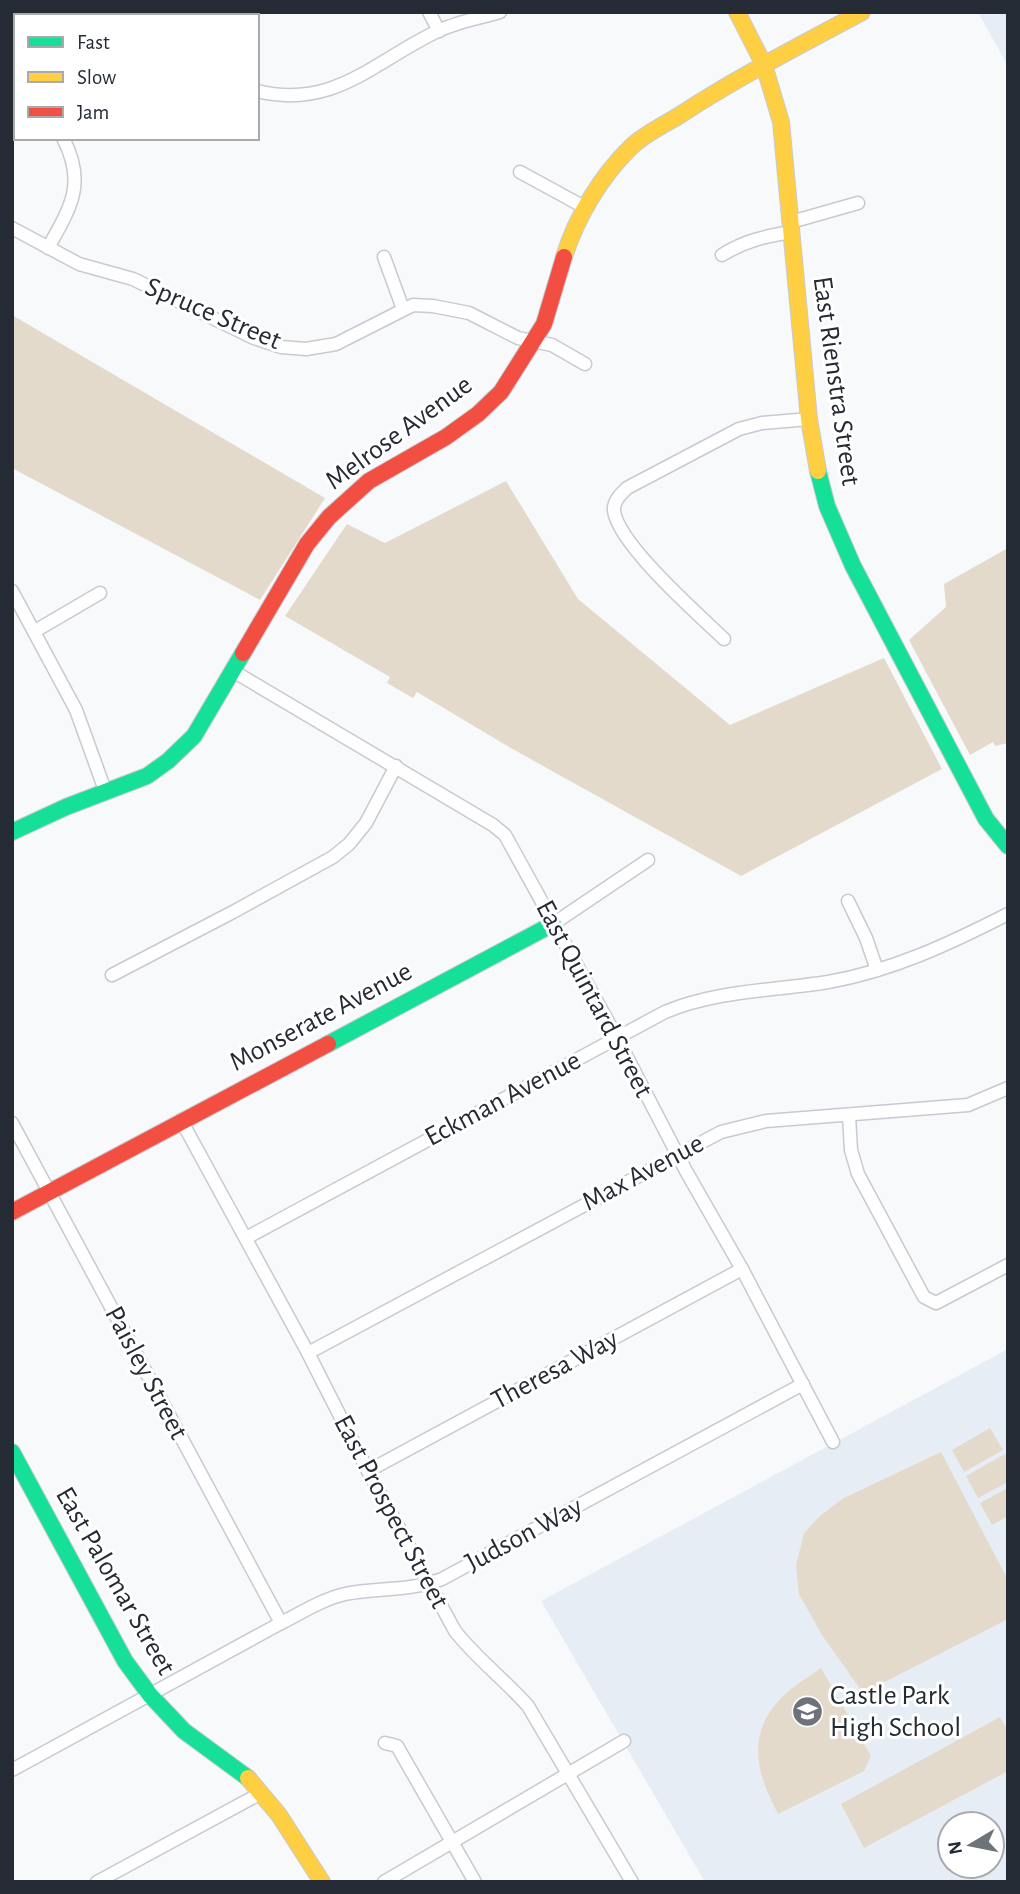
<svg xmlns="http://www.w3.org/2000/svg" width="1020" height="1894" viewBox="0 0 1020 1894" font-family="'Alegreya Sans',sans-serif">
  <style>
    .built { fill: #e7edf5; fill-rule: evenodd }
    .green { fill: #e3dacb }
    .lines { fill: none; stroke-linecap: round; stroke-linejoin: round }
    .street-casing { stroke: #c7cad0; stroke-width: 15 }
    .fast-casing { stroke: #c7cad0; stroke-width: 18 }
    .slow-casing { stroke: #c7cad0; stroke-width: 18 }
    .jam-casing { stroke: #c7cad0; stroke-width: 18 }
    .street { stroke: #fefefe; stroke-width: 12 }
    .fast { stroke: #16e098; stroke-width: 16 }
    .slow { stroke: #ffcf43; stroke-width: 16 }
    .jam { stroke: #f24e42; stroke-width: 16 }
    .labels { text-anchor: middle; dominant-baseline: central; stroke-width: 6; stroke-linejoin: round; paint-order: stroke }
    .street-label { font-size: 28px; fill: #252b35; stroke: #fff }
    .poi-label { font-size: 28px; fill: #252b35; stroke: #fff; text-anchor: start }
  </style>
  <rect width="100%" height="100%" fill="#f7f9fb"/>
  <g class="built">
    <path d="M 978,12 L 1008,12 L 1008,66 Z"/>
    <path d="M 1008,1349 L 1008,1882 L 705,1882 L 541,1601 ZM 950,1824 L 992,1824 L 992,1866 L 950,1866 Z"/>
  </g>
  <g class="green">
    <path d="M 12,315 L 325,498 L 260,600 L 12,468 Z"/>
    <path d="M 506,481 L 578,599 L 730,725 L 884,658 L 942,769 L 741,876 L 509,747 L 417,692 L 413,698 L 387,683 L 390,677 L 285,616 L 347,524 L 385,543 Z"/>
    <path d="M 1008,548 L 1008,743 L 995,746 L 993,742 L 970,755 L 909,640 L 946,607 L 944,584 Z"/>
    <path d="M 990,1428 L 1003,1450 L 964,1472 L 952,1450 Z"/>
    <path d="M 941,1452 L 1008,1580 L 1008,1619 L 863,1693 L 822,1635 L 799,1594 L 796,1565 L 804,1533 L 821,1515 L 844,1498 Z"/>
    <path d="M 1005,1454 L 1008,1460 L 1008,1482 L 978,1498 L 966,1476 Z"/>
    <path d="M 1008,1488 L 1008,1516 L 992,1525 L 980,1503 Z"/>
    <path d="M 821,1668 L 871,1756 L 864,1771 L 778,1814 C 756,1772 746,1735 781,1698 C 792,1686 808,1678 821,1668 Z"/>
    <path d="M 1000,1717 L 1008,1731 L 1008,1771 L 864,1848 L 841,1804 Z"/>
  </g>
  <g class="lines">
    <defs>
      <g id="street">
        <path d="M 167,12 L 170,16"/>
        <path d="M 429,12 L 439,31"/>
        <path d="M 12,45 L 16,51"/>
        <path d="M 257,91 C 334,110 374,61 438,31 C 457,22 480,18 500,12"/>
        <path d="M 520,172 L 586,208"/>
        <path d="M 791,222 L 858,203"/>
        <path d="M 12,228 L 79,264 L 133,279 L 254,338 L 281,347 L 306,349 L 336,344 L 413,305 L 433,306 L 469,313 L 518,338 L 552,345 L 585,364"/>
        <path d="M 48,248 C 70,208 87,184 63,138"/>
        <path d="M 722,255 C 744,241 766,236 791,232"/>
        <path d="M 384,257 L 403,309"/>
        <path d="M 12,591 L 76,710 L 106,793"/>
        <path d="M 35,631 L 100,593"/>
        <path d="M 724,639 C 698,614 619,545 614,511 C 613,501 621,494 627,488 L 739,429 L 762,423 L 809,419"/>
        <path d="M 233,671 L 493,825 L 505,835 L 617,1038 L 686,1171 L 742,1269 L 833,1442"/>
        <path d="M 848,901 L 866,938 L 877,970"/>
        <path d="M 553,924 L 648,860"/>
        <path d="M 112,975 L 233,912 L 333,857 L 349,844 L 366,823 L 396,766"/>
        <path d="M 849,1116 L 851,1150 L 858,1174 L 924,1297 L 936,1303 L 1008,1265"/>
        <path d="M 181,1120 L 308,1353 L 368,1471 L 455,1631 C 476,1658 505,1680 528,1706 L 632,1882"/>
        <path d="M 12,1123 L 281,1623"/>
        <path d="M 246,1238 L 665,1012 C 718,990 772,991 828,982 C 892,971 951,943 1008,914"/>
        <path d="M 308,1353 L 721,1132 L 766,1121 L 968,1105 L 1008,1088"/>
        <path d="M 368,1471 L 742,1269"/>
        <path d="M 385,1743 L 397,1746 L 475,1882"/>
        <path d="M 12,1770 L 281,1623 C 301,1613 323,1599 345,1594 C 379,1587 408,1592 442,1579 L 803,1384"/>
        <path d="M 97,1882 L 261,1793"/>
        <path d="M 384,1882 L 624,1741"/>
      </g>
      <g id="fast">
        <path d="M 818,471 L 827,506 L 853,566 L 986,819 L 1008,846"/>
        <path d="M 12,832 L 66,807 L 147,776 L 168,761 L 194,736 L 243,653"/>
        <path d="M 328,1044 L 553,924"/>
        <path d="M 12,1452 L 125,1661 L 150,1695 L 184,1731 L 248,1778"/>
      </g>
      <g id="slow">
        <path d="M 737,12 L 764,65 L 781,122 L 809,419 L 818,471"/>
        <path d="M 564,257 C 576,218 601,176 631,147 C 644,134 664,125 680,115 C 738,77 801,45 862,12"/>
        <path d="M 248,1778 L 279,1815 L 322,1882"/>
      </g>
      <g id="jam">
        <path d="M 243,653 L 307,544 L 329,517 L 369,481 L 446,437 L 478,414 L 501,392 L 544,324 L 564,257"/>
        <path d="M 12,1212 L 328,1044"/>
      </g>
    </defs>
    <use href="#street" class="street-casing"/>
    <use href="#fast" class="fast-casing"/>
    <use href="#slow" class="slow-casing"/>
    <use href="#jam" class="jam-casing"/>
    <use href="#street" class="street"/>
    <use href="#fast" class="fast"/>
    <use href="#slow" class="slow"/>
    <use href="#jam" class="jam"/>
  </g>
  <defs>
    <symbol id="school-disc" viewBox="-11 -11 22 22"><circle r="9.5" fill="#6e737a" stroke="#fff"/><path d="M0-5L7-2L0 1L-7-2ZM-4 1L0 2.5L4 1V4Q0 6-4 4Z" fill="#fff"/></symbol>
  </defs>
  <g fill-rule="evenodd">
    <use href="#school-disc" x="790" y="1694" width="35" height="35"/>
  </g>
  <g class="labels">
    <g class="street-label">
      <text transform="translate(213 314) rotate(23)">Spruce Street</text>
      <text transform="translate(836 381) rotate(82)">East Rienstra Street</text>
      <text transform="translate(399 433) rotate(-36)">Melrose Avenue</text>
      <text transform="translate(594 999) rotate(62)">East Quintard Street</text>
      <text transform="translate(321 1017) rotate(-28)">Monserate Avenue</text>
      <text transform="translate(503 1099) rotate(-28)">Eckman Avenue</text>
      <text transform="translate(643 1173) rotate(-28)">Max Avenue</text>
      <text transform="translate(555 1370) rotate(-28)">Theresa Way</text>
      <text transform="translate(146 1373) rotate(62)">Paisley Street</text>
      <text transform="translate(391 1512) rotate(62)">East Prospect Street</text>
      <text transform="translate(524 1535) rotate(-28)">Judson Way</text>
      <text transform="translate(115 1581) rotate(60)">East Palomar Street</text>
    </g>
    <g class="poi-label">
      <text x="830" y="1696">Castle Park<tspan x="830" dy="32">High School</tspan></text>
    </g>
  </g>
  <rect width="1020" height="1894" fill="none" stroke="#252b35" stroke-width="28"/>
  <rect x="14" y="14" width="245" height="126" fill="#ffffff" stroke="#a8aaae" stroke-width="2"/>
  <rect x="28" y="37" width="35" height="10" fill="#16e098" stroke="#a8aaae" stroke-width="2"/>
  <text x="77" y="49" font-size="21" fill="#252b35">Fast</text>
  <rect x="28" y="72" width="35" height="10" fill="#ffcf43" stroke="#a8aaae" stroke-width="2"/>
  <text x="77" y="84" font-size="21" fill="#252b35">Slow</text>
  <rect x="28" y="107" width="35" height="10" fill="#f24e42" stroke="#a8aaae" stroke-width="2"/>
  <text x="77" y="119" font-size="21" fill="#252b35">Jam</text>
  <g transform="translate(971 1845) rotate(260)"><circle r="33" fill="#ffffff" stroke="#a8aaae" stroke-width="2"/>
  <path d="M0-5L12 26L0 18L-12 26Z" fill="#6e737a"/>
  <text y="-10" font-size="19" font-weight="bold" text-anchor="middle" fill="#252b35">N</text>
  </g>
</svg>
